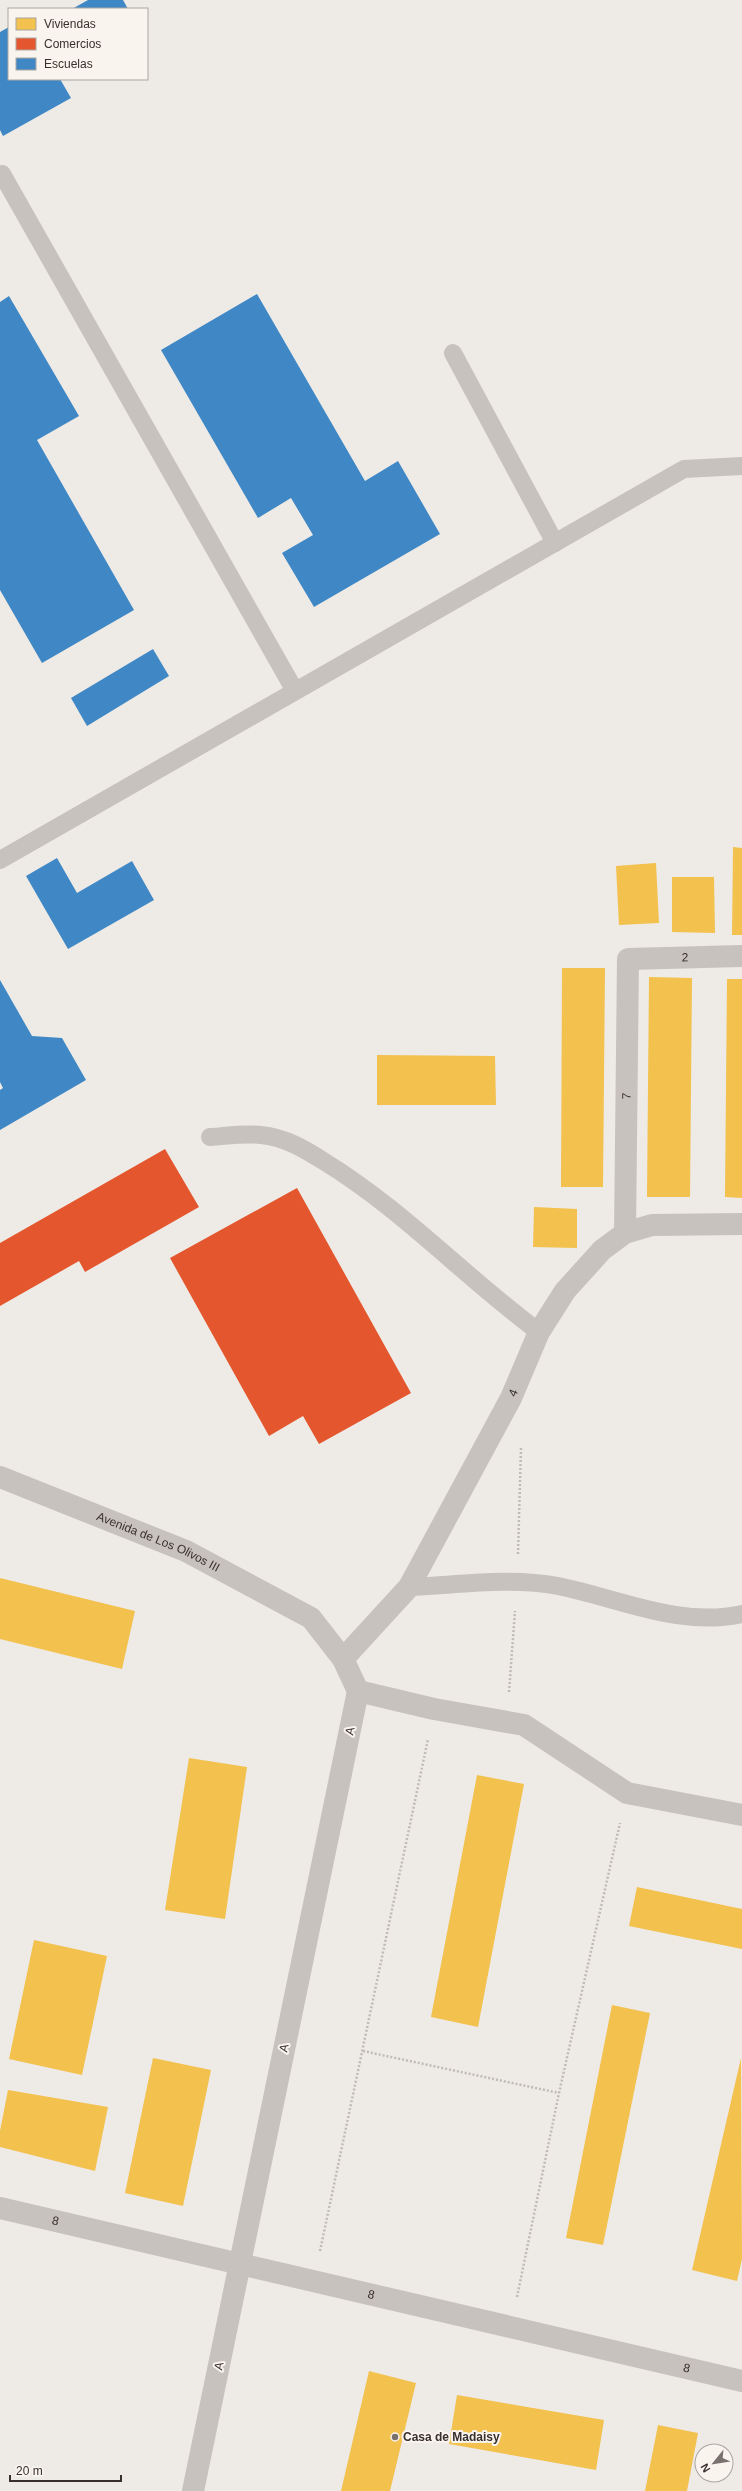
<svg xmlns="http://www.w3.org/2000/svg" width="742" height="2491" viewBox="0 0 742 2491" font-family="Arial,sans-serif">
  <style>
    .homes { fill: #f2c14e }
    .shops { fill: #e4572e }
    .schools { fill: #3f88c5 }
    .lines { fill: none; stroke-linecap: round; stroke-linejoin: round }
    .path { stroke: #c0bbb6; stroke-width: 2.5; stroke-dasharray: 2 2; stroke-linecap: butt }
    .service { stroke: #c7c2be; stroke-width: 18 }
    .minor { stroke: #c7c2be; stroke-width: 22 }
    .tertiary { stroke: #c7c2be; stroke-width: 22 }
    .poi-dot { fill: #78716d; stroke: #f9f4ee; stroke-width: 1.5 }
    .labels { text-anchor: middle; dominant-baseline: central; stroke-width: 4; stroke-linejoin: round; paint-order: stroke }
    .street-label { font-size: 12px; fill: #38302c; stroke: #f9f4ee }
    .poi-label { font-size: 12px; font-weight: bold; fill: #38302c; stroke: #f9f4ee; text-anchor: start }
  </style>
  <rect width="100%" height="100%" fill="#eeeae6"/>
  <g class="homes">
    <path d="M 733,847 L 742,848 L 742,935 L 732,935 Z"/>
    <path d="M 656,863 L 659,923 L 619,925 L 616,866 Z"/>
    <path d="M 672,877 L 714,877 L 715,933 L 672,932 Z"/>
    <path d="M 562,968 L 605,968 L 603,1187 L 561,1187 Z"/>
    <path d="M 649,977 L 692,978 L 690,1197 L 647,1197 Z"/>
    <path d="M 727,979 L 742,979 L 742,1198 L 725,1197 Z"/>
    <path d="M 377,1055 L 495,1056 L 496,1105 L 377,1105 Z"/>
    <path d="M 534,1207 L 577,1209 L 577,1248 L 533,1247 Z"/>
    <path d="M 0,1578 L 135,1611 L 122,1669 L 0,1639 Z"/>
    <path d="M 189,1758 L 247,1767 L 225,1919 L 165,1910 Z"/>
    <path d="M 477,1775 L 524,1784 L 478,2027 L 431,2017 Z"/>
    <path d="M 637,1887 L 742,1909 L 742,1949 L 629,1926 Z"/>
    <path d="M 34,1940 L 107,1956 L 82,2075 L 9,2059 Z"/>
    <path d="M 612,2005 L 650,2013 L 603,2245 L 566,2238 Z"/>
    <path d="M 153,2058 L 211,2070 L 183,2206 L 125,2193 Z"/>
    <path d="M 741,2058 L 742,2259 L 737,2281 L 692,2270 Z"/>
    <path d="M 8,2090 L 108,2107 L 95,2171 L 0,2147 L 0,2131 Z"/>
    <path d="M 369,2371 L 416,2383 L 390,2491 L 341,2491 Z"/>
    <path d="M 457,2395 L 604,2420 L 596,2470 L 449,2444 Z"/>
    <path d="M 658,2425 L 698,2433 L 687,2491 L 645,2491 Z"/>
  </g>
  <g class="shops">
    <path d="M 165,1149 L 199,1207 L 85,1272 L 79,1261 L 0,1306 L 0,1243 Z"/>
    <path d="M 297,1188 L 411,1393 L 319,1444 L 303,1416 L 269,1436 L 170,1258 Z"/>
  </g>
  <g class="schools">
    <path d="M 88,0 L 123,0 L 128,9 L 72,9 Z"/>
    <path d="M 9,27 L 9,79 L 60,79 L 71,98 L 3,136 L 0,130 L 0,32 Z"/>
    <path d="M 257,294 L 365,481 L 398,461 L 440,534 L 314,607 L 282,553 L 313,535 L 291,498 L 258,518 L 161,350 Z"/>
    <path d="M 9,296 L 79,416 L 37,440 L 134,610 L 42,663 L 0,590 L 0,302 Z"/>
    <path d="M 153,649 L 169,676 L 87,726 L 71,698 Z"/>
    <path d="M 57,858 L 77,893 L 132,861 L 154,900 L 68,949 L 26,876 Z"/>
    <path d="M 0,980 L 32,1036 L 62,1038 L 86,1080 L 0,1130 L 0,1090 L 3,1088 L 0,1082 Z"/>
  </g>
  <g class="lines">
    <g class="path">
      <path d="M 518,1554 L 521,1447"/>
      <path d="M 509,1692 L 515,1611"/>
      <path d="M 363,2051 L 559,2093"/>
      <path d="M 320,2251 L 428,1739"/>
      <path d="M 517,2297 L 559,2093 L 620,1823"/>
    </g>
    <g class="service">
      <path d="M 2,174 L 295,691"/>
      <path d="M 453,353 L 555,543"/>
      <path d="M 0,860 L 684,469 L 742,466"/>
      <path d="M 210,1137 C 226,1136 245,1133 261,1135 C 285,1137 306,1150 325,1162 C 403,1210 466,1278 539,1332"/>
      <path d="M 409,1587 C 458,1585 509,1577 558,1586 C 618,1598 679,1628 742,1614"/>
    </g>
    <g class="minor">
      <path id="s1" d="M 625,1233 L 628,959 L 742,956"/>
      <path id="s2" d="M 343,1659 L 409,1587 L 511,1398 L 539,1332 L 565,1291 L 602,1250 L 625,1233 L 652,1225 L 742,1224"/>
      <path d="M 358,1691 L 434,1709 L 524,1725 L 627,1793 L 742,1815"/>
      <path id="s3" d="M 0,2208 L 742,2381"/>
    </g>
    <path class="tertiary" id="s4" d="M 0,1477 L 186,1551 L 311,1618 L 343,1659 L 358,1691 L 193,2491"/>
  </g>
  <circle class="poi-dot" cx="395" cy="2437" r="4"/>
  <g class="labels">
    <g class="street-label">
      <text stroke="none"><textPath href="#s1" startOffset="331">2</textPath></text>
      <text stroke="none"><textPath href="#s1" startOffset="137">7</textPath></text>
      <text stroke="none"><textPath href="#s2" startOffset="318">4</textPath></text>
      <text stroke="none"><textPath href="#s4" startOffset="171">Avenida de Los Olivos III</textPath></text>
      <text transform="translate(350 1731) rotate(-78)">A</text>
      <text transform="translate(284 2048) rotate(-78)">A</text>
      <text stroke="none"><textPath href="#s3" startOffset="57">8</textPath></text>
      <text stroke="none"><textPath href="#s3" startOffset="381">8</textPath></text>
      <text transform="translate(219 2366) rotate(-78)">A</text>
      <text stroke="none"><textPath href="#s3" startOffset="705">8</textPath></text>
    </g>
    <g class="poi-label">
      <text x="403" y="2437">Casa de Madaisy</text>
    </g>
  </g>
  <rect x="8" y="8" width="140" height="72" fill="#f9f4ee" stroke="#aca6a0"/>
  <rect x="16" y="18" width="20" height="12" fill="#f2c14e" stroke="#aca6a0"/>
  <text x="44" y="28" font-size="12" fill="#38302c">Viviendas</text>
  <rect x="16" y="38" width="20" height="12" fill="#e4572e" stroke="#aca6a0"/>
  <text x="44" y="48" font-size="12" fill="#38302c">Comercios</text>
  <rect x="16" y="58" width="20" height="12" fill="#3f88c5" stroke="#aca6a0"/>
  <text x="44" y="68" font-size="12" fill="#38302c">Escuelas</text>
  <g transform="translate(714 2463) rotate(240)"><circle r="19" fill="#f9f4ee" stroke="#aca6a0"/>
  <path d="M0-3L7 15L0 10L-7 15Z" fill="#78716d"/>
  <text y="-6" font-size="11" font-weight="bold" text-anchor="middle" fill="#38302c">N</text>
  </g>
  <path d="M10 2475v6h111v-6" fill="none" stroke="#38302c" stroke-width="2"/>
  <text x="16" y="2475" font-size="12" fill="#38302c" stroke="#f9f4ee" stroke-width="3" paint-order="stroke">20 m</text>
</svg>
